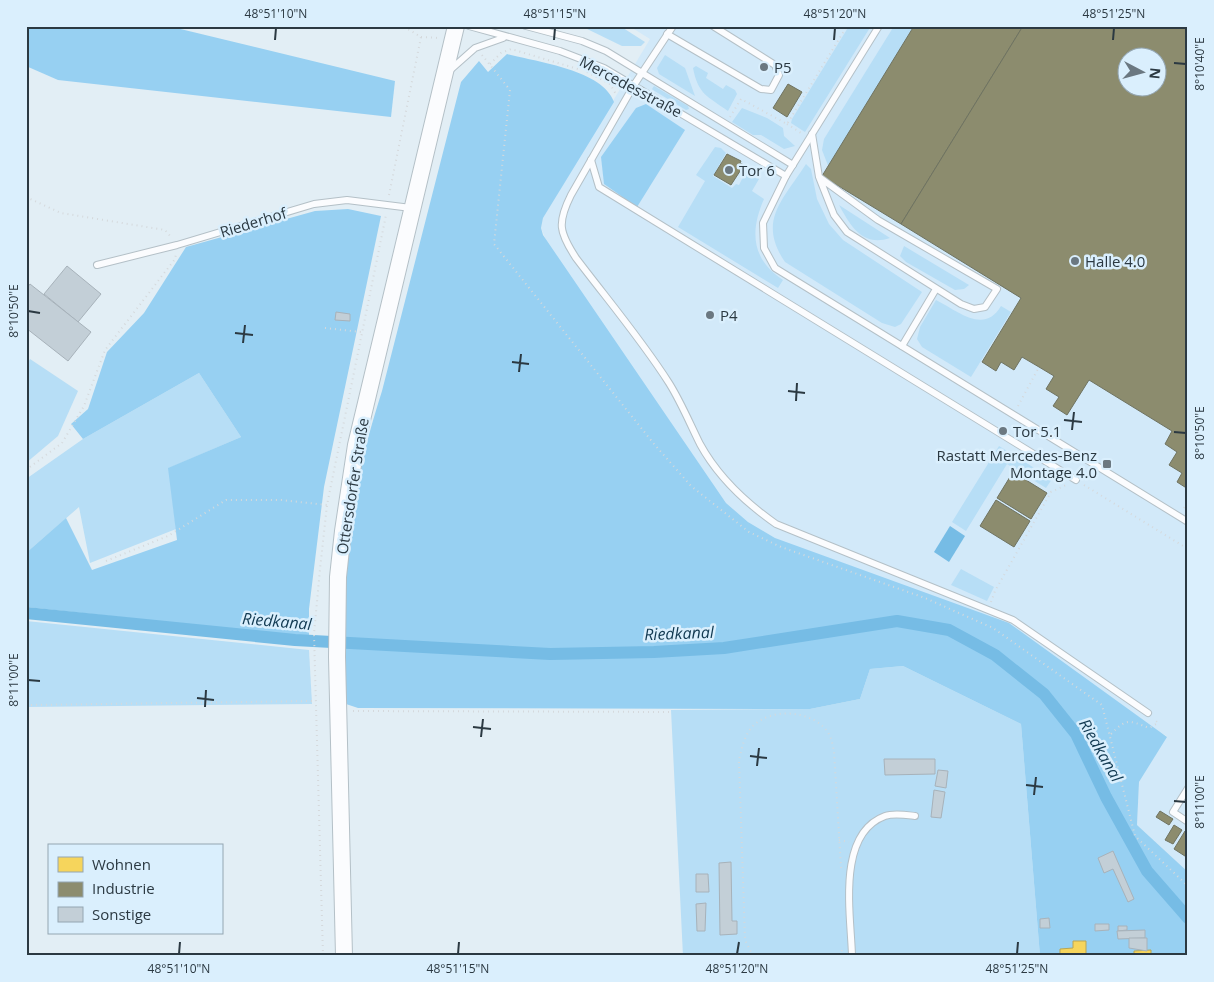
<svg xmlns="http://www.w3.org/2000/svg" width="1214" height="982" viewBox="0 0 1214 982" font-family="'Open Sans',sans-serif">
  <style>
    .built { fill: #d2e9f9; fill-rule: evenodd }
    .green { fill: #b7def6 }
    .forest { fill: #97d0f2 }
    .water { fill: #76bce5 }
    .homes { fill: #f6d55c; stroke: #b9a654 }
    .industry { fill: #8c8c6e; stroke: #6f7361; fill-rule: evenodd }
    .lines { fill: none; stroke-linecap: round; stroke-linejoin: round }
    .canal { stroke: #76bce5; stroke-width: 12 }
    .building { fill: #c3cfd7; stroke: #a7b2ba }
    .service-casing { stroke: #b4c0c7; stroke-width: 8 }
    .tertiary-casing { stroke: #b4c0c7; stroke-width: 18 }
    .path { stroke: #d5d9dc; stroke-width: 2; stroke-dasharray: 1 4; stroke-linecap: butt }
    .service { stroke: #fbfcfe; stroke-width: 6 }
    .tertiary { stroke: #fbfcfe; stroke-width: 16 }
    .ticks { fill: none; stroke: #2b3942; stroke-width: 2 }
    .poi-dot { fill: #6b7881; stroke: #daeffd; stroke-width: 2 }
    .labels { text-anchor: middle; dominant-baseline: central; stroke-width: 5; stroke-linejoin: round; paint-order: stroke }
    .poi-label { font-size: 15px; fill: #2b3942; stroke: #daeffd; text-anchor: start }
    .street-label { font-size: 15px; fill: #2b3942; stroke: #daeffd }
    .water-label { font-size: 16px; font-style: italic; fill: #113951; stroke: #daeffd }
    .neatline { fill: none; stroke: #2b3942; stroke-width: 2 }
    .ticks-label { font-size: 12px; text-anchor: middle; fill: #2b3942 }
  </style>
  <rect width="100%" height="100%" fill="#e2eef5"/>
  <path class="built" d="M 629,26 L 1188,26 L 1188,872 L 1137,825 L 1139,782 L 1167,736 L 775,538 L 748,522 L 726,503 L 548,245 L 541,228 L 543,218 L 650,39 ZM 1126,58 L 1156,58 L 1156,88 L 1126,88 Z"/>
  <g class="green">
    <path d="M 620,26 L 645,42 L 641,46 L 622,46 L 583,27 Z"/>
    <path d="M 849,26 L 871,26 L 805,132 L 791,123 L 792,119 Z"/>
    <path d="M 894,26 L 914,26 L 829,168 L 822,150 L 824,139 Z"/>
    <path d="M 665,55 L 685,68 L 695,96 L 659,74 L 657,68 Z"/>
    <path d="M 696,66 L 708,73 L 706,78 L 723,89 L 726,85 L 735,90 L 737,94 L 728,111 C 707,96 698,94 693,68 Z"/>
    <path d="M 654,86 L 688,106 L 689,109 L 686,110 L 653,90 L 652,89 Z"/>
    <path d="M 742,108 L 767,118 L 783,128 L 784,136 L 795,146 L 784,149 L 761,135 L 753,135 L 732,122 Z"/>
    <path d="M 715,147 L 721,148 L 726,153 L 713,176 L 732,188 L 736,184 L 739,185 L 746,171 L 751,174 L 754,171 L 759,179 L 752,191 L 764,199 C 750,231 751,259 783,280 L 778,288 L 678,227 L 705,181 L 696,175 Z"/>
    <path d="M 806,164 L 811,169 L 817,199 L 829,224 L 843,240 L 922,292 L 901,324 L 895,327 L 882,323 L 785,262 C 757,221 783,200 806,164 Z"/>
    <path d="M 839,205 L 890,238 C 863,247 851,227 839,205 Z"/>
    <path d="M 904,246 L 969,285 L 964,289 L 955,290 L 906,262 L 900,256 Z"/>
    <path d="M 936,300 C 958,311 984,335 1001,306 L 1011,312 L 971,377 L 922,347 L 917,339 L 920,327 Z"/>
    <path d="M 30,359 L 78,391 L 58,436 L 26,463 L 26,366 Z"/>
    <path d="M 199,373 L 241,437 L 169,468 L 176,529 L 90,563 L 79,507 L 26,553 L 26,479 L 83,439 Z"/>
    <path d="M 999,446 L 1052,479 L 1046,488 L 1007,464 L 966,531 L 952,522 Z"/>
    <path d="M 961,569 L 994,587 L 987,601 L 951,585 Z"/>
    <path d="M 26,621 L 309,650 L 312,704 L 26,707 Z"/>
    <path d="M 903,666 L 1021,724 L 1040,956 L 683,956 L 671,710 L 810,709 L 860,699 L 870,669 Z"/>
  </g>
  <g class="forest">
    <path d="M 26,26 L 168,26 L 395,81 L 391,117 L 58,80 L 26,66 Z"/>
    <path d="M 507,54 C 537,62 603,70 614,102 L 543,218 L 541,228 L 543,235 L 726,503 L 748,522 L 775,538 L 1009,623 L 1167,737 L 1139,782 L 1137,825 L 1188,872 L 1188,956 L 1040,956 L 1021,724 L 903,666 L 870,669 L 860,699 L 810,709 L 358,708 L 346,704 C 345,652 344,600 348,548 C 352,495 366,441 382,391 L 461,82 L 479,61 L 488,72 Z"/>
    <path d="M 646,104 L 685,130 L 637,207 L 604,184 L 601,157 L 636,108 Z"/>
    <path d="M 348,209 L 381,216 L 324,487 L 309,609 L 309,637 L 26,607 L 26,553 L 66,518 L 92,570 L 177,540 L 168,468 L 241,437 L 199,373 L 83,439 L 71,424 L 88,409 L 107,352 L 144,313 L 186,247 L 315,211 Z"/>
  </g>
  <path class="water" d="M 950,526 L 965,536 L 949,562 L 934,552 Z"/>
  <g class="homes">
    <path d="M 1073,941 L 1086,941 L 1086,956 L 1060,956 L 1060,949 L 1073,948 Z"/>
    <path d="M 1151,950 L 1151,956 L 1134,956 L 1134,951 Z"/>
  </g>
  <g class="industry">
    <path d="M 914,26 L 1023,26 L 901,224 L 822,176 Z"/>
    <path d="M 1023,26 L 1188,26 L 1188,489 L 1177,482 L 1182,473 L 1169,465 L 1177,452 L 1165,444 L 1172,431 L 1089,380 L 1067,415 L 1053,406 L 1059,397 L 1046,389 L 1054,376 L 1039,367 L 1022,357 L 1014,370 L 1001,362 L 996,371 L 982,362 L 1021,298 L 901,224 ZM 1126,58 L 1156,58 L 1156,88 L 1126,88 Z"/>
    <path d="M 788,84 L 802,92 L 787,117 L 773,108 Z"/>
    <path d="M 727,154 L 741,161 L 740,163 L 744,165 L 731,185 L 714,175 Z"/>
    <path d="M 1013,472 L 1047,493 L 1031,519 L 997,498 Z"/>
    <path d="M 996,500 L 1030,521 L 1014,547 L 980,526 Z"/>
    <path d="M 1160,811 L 1173,819 L 1169,825 L 1156,817 Z"/>
    <path d="M 1174,825 L 1182,830 L 1173,844 L 1165,840 Z"/>
    <path d="M 1185,831 L 1188,833 L 1188,858 L 1174,849 Z"/>
  </g>
  <g class="lines">
    <path class="canal" d="M 26,613 L 295,640 L 550,654 L 654,652 L 724,648 L 897,621 L 949,630 L 995,655 L 1044,694 L 1076,734 L 1106,797 L 1147,871 L 1188,918"/>
  </g>
  <g class="building">
    <path d="M 67,266 L 101,294 L 78,322 L 44,294 Z"/>
    <path d="M 30,284 L 91,332 L 68,361 L 26,328 L 26,289 Z"/>
    <path d="M 336,312 L 350,314 L 350,321 L 335,320 Z"/>
    <path d="M 884,759 L 935,759 L 935,774 L 885,775 Z"/>
    <path d="M 938,770 L 948,771 L 946,788 L 935,786 Z"/>
    <path d="M 934,790 L 945,792 L 941,818 L 931,817 Z"/>
    <path d="M 1113,851 L 1134,899 L 1128,902 L 1113,869 L 1104,873 L 1098,858 Z"/>
    <path d="M 731,862 L 732,921 L 737,921 L 737,934 L 720,935 L 719,863 Z"/>
    <path d="M 696,874 L 708,874 L 709,892 L 696,892 Z"/>
    <path d="M 706,903 L 705,931 L 697,931 L 696,904 Z"/>
    <path d="M 1049,918 L 1050,928 L 1040,928 L 1040,919 Z"/>
    <path d="M 1095,924 L 1109,924 L 1109,930 L 1095,931 Z"/>
    <path d="M 1118,926 L 1127,926 L 1127,930 L 1118,931 Z"/>
    <path d="M 1145,930 L 1145,938 L 1118,939 L 1117,931 Z"/>
    <path d="M 1129,938 L 1147,938 L 1147,951 L 1129,948 Z"/>
  </g>
  <g class="lines">
    <defs>
      <g id="service">
        <path d="M 469,26 L 560,51 L 604,68 L 786,176"/>
        <path d="M 526,26 L 582,41 L 606,51 L 793,165"/>
        <path d="M 673,26 L 634,85 L 571,195 C 557,223 559,232 576,258 C 607,299 641,339 669,383 C 681,402 690,424 700,444 C 718,477 746,503 776,524 L 1013,620 L 1148,713"/>
        <path d="M 879,26 L 786,176 L 763,223 L 764,248 L 775,268 L 1188,522"/>
        <path d="M 667,34 L 761,89 L 771,90 L 779,75 L 775,65 L 713,26"/>
        <path d="M 449,71 L 475,48 L 503,38"/>
        <path d="M 812,134 L 819,177 L 878,220 L 997,289 L 985,307 L 974,309 L 961,304 L 847,232 L 834,215 L 819,177"/>
        <path d="M 591,160 L 599,187 L 1076,480"/>
        <path d="M 97,265 L 177,245 L 314,204 L 347,200 L 411,208"/>
        <path d="M 902,346 L 936,289"/>
        <path d="M 1188,788 L 1173,812 L 1188,822"/>
        <path d="M 852,956 C 851,915 836,834 885,816 C 894,813 906,815 915,816"/>
      </g>
      <path id="tertiary" d="M 344,956 L 337,657 L 338,577 L 343,531 L 356,445 L 456,26"/>
    </defs>
    <use href="#service" class="service-casing"/>
    <use href="#tertiary" class="tertiary-casing"/>
    <g class="path">
      <path d="M 421,37 L 439,38"/>
      <path d="M 482,55 L 510,90 L 494,244 L 654,444 L 691,486 L 749,532 L 781,547 L 925,598 L 993,628 L 1102,705 L 1135,836 L 1188,886"/>
      <path d="M 490,64 L 501,53 L 511,49 L 578,69"/>
      <path d="M 587,72 L 610,84 L 617,96"/>
      <path d="M 730,117 L 741,99 L 787,124 L 847,26"/>
      <path d="M 787,124 L 801,133"/>
      <path d="M 389,195 L 421,37 L 403,26"/>
      <path d="M 26,197 L 61,213 L 165,230 L 171,237"/>
      <path d="M 325,328 L 361,332"/>
      <path d="M 1018,406 L 1039,367"/>
      <path d="M 26,470 L 62,443 L 84,406 L 105,350 L 175,259 L 176,254"/>
      <path d="M 1084,485 L 1188,549"/>
      <path d="M 1184,508 L 1188,502"/>
      <path d="M 106,561 L 168,536 L 226,500 L 281,500 L 327,505"/>
      <path d="M 991,602 L 995,591 L 1051,492 L 1066,485"/>
      <path d="M 26,705 L 316,701"/>
      <path d="M 353,711 L 670,712"/>
      <path d="M 1111,734 C 1127,718 1128,720 1149,728 L 1158,723 L 1154,719"/>
      <path d="M 839,840 L 849,842"/>
      <path d="M 323,956 L 314,634 L 320,569 L 327,505 L 386,215"/>
      <path d="M 753,956 L 745,940 L 739,760 C 742,748 744,736 752,727 C 771,706 817,710 830,736 C 832,741 833,747 834,751 L 841,868"/>
      <path d="M 840,956 L 842,950"/>
    </g>
    <use href="#service" class="service"/>
    <use href="#tertiary" class="tertiary"/>
  </g>
  <path class="ticks" d="M 275,40 L 276,28M 554,40 L 555,28M 834,40 L 835,28M 1113,40 L 1114,28M 1174,63 L 1186,64M 28,311 L 40,313M 235,333 L 253,335M 243,343 L 245,325M 512,362 L 529,364M 519,372 L 521,354M 788,391 L 805,393M 796,401 L 797,383M 1064,420 L 1082,422M 1072,430 L 1074,412M 1174,432 L 1186,433M 28,680 L 40,681M 197,698 L 214,700M 205,707 L 206,690M 473,727 L 491,729M 481,737 L 483,719M 750,756 L 767,758M 757,766 L 759,748M 1026,785 L 1043,787M 1034,795 L 1036,777M 1174,801 L 1186,802M 179,954 L 180,942M 458,954 L 459,942M 737,954 L 739,942M 1017,954 L 1018,942"/>
  <g class="poi-dot">
    <circle cx="764" cy="67" r="5"/>
    <circle cx="729" cy="170" r="5"/>
    <circle cx="1075" cy="261" r="5"/>
    <circle cx="710" cy="315" r="5"/>
    <circle cx="1003" cy="431" r="5"/>
    <rect x="1102" y="459" width="10" height="10" rx="2.5"/>
  </g>
  <g class="labels">
    <g class="poi-label">
      <text x="774" y="67">P5</text>
      <text x="739" y="170">Tor 6</text>
      <text x="1085" y="261">Halle 4.0</text>
      <text x="720" y="315">P4</text>
      <text x="1013" y="431">Tor 5.1</text>
      <text x="1097" y="455" text-anchor="end">Rastatt Mercedes-Benz<tspan x="1097" dy="17">Montage 4.0</tspan></text>
    </g>
    <g class="street-label">
      <text transform="translate(631 86) rotate(28)">Mercedesstraße</text>
      <text transform="translate(253 222) rotate(-17)">Riederhof</text>
      <text transform="translate(352 486) rotate(-81)">Ottersdorfer Straße</text>
    </g>
    <g class="water-label">
      <text transform="translate(277 621) rotate(5)">Riedkanal</text>
      <text transform="translate(679 633) rotate(-2)">Riedkanal</text>
      <text transform="translate(1101 750) rotate(60)">Riedkanal</text>
    </g>
  </g>
  <rect width="1214" height="982" fill="none" stroke="#daeffd" stroke-width="55"/>
  <rect x="48" y="844" width="175" height="90" fill="#daeffd" stroke="#94a6b2"/>
  <rect x="58" y="857" width="25" height="15" fill="#f6d55c" stroke="#94a6b2"/>
  <text x="92" y="870" font-size="15" fill="#2b3942">Wohnen</text>
  <rect x="58" y="882" width="25" height="15" fill="#8c8c6e" stroke="#94a6b2"/>
  <text x="92" y="894" font-size="15" fill="#2b3942">Industrie</text>
  <rect x="58" y="907" width="25" height="15" fill="#c3cfd7" stroke="#94a6b2"/>
  <text x="92" y="920" font-size="15" fill="#2b3942">Sonstige</text>
  <g transform="translate(1142 72) rotate(96)"><circle r="24" fill="#daeffd" stroke="#94a6b2"/>
  <path d="M0-4L9 19L0 12L-9 19Z" fill="#6b7881"/>
  <text y="-8" font-size="14" font-weight="bold" text-anchor="middle" fill="#2b3942">N</text>
  </g>
  <rect x="28" y="28" width="1158" height="926" class="neatline"/>
  <g class="ticks-label">
    <text x="276" y="18">48°51'10"N</text>
    <text x="555" y="18">48°51'15"N</text>
    <text x="835" y="18">48°51'20"N</text>
    <text x="1114" y="18">48°51'25"N</text>
    <text transform="translate(1200 64) rotate(-90)" y="4">8°10'40"E</text>
    <text transform="translate(14 311) rotate(-90)" y="4">8°10'50"E</text>
    <text transform="translate(1200 433) rotate(-90)" y="4">8°10'50"E</text>
    <text transform="translate(14 680) rotate(-90)" y="4">8°11'00"E</text>
    <text transform="translate(1200 802) rotate(-90)" y="4">8°11'00"E</text>
    <text x="179" y="973">48°51'10"N</text>
    <text x="458" y="973">48°51'15"N</text>
    <text x="737" y="973">48°51'20"N</text>
    <text x="1017" y="973">48°51'25"N</text>
  </g>
</svg>
